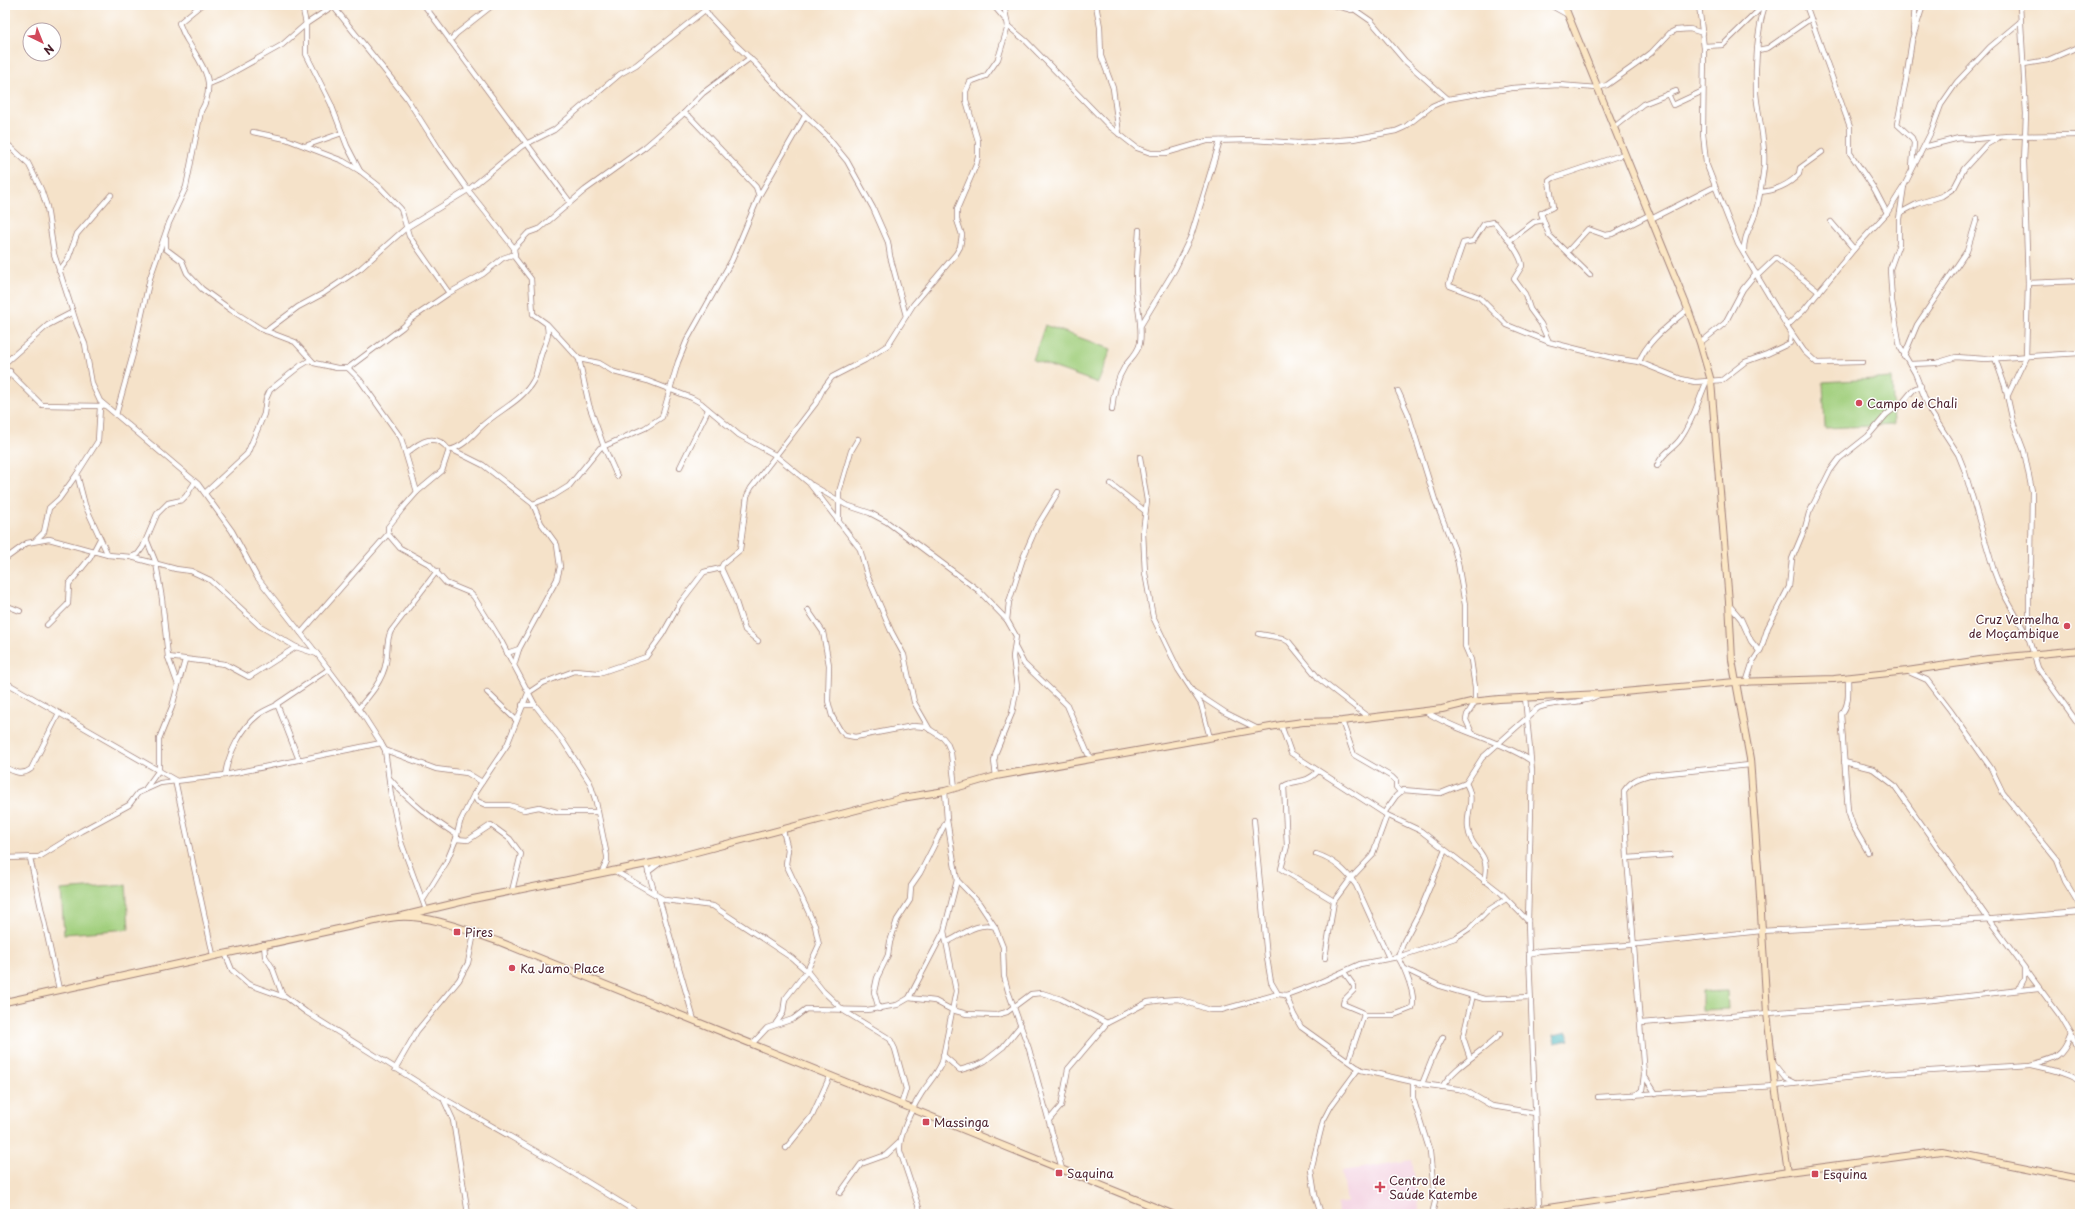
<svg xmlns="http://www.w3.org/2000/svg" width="2085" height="1219" viewBox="0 0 2085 1219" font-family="'Playpen Sans',sans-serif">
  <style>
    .built { fill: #f3cfdf }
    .pitch { fill: #a1cf7d; stroke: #767754 }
    .water { fill: url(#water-ripples); stroke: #486a73 }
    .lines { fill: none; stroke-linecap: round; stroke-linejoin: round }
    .street-casing { stroke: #a0807a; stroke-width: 6 }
    .secondary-casing { stroke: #a0807a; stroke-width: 8 }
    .street { stroke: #fff; stroke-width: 4.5 }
    .secondary { stroke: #fbe6c4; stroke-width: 6 }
    .poi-dot { fill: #d1495b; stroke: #fff; stroke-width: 1.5 }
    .labels { text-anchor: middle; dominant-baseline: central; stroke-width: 3; stroke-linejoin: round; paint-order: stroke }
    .poi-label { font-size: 12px; fill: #4a1f2b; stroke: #fff; text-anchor: start }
  </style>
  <defs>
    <pattern id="water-ripples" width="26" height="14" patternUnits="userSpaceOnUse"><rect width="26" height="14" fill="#45b5bb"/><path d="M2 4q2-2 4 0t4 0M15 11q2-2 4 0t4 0" fill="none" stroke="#3c9398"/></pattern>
  </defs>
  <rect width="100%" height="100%" fill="#fff"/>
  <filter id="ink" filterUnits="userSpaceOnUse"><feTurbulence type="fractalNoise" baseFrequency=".025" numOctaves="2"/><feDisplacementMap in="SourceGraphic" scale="8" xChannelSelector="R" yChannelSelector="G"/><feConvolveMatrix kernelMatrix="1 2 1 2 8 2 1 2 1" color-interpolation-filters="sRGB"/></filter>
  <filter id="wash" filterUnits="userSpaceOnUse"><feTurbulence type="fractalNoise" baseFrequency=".012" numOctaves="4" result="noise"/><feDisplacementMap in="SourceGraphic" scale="16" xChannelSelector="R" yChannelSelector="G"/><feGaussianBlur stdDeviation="0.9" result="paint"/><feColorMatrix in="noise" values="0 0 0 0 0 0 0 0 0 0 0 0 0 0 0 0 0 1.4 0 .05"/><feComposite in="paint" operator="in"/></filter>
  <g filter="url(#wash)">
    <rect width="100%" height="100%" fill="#f5e2c9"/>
    <path class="built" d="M 1412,1160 L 1420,1214 L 1338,1214 L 1337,1204 L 1347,1202 L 1342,1171 Z"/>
    <g class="pitch">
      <path d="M 1045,325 L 1111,349 L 1098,383 L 1033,360 Z"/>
      <path d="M 1892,378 L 1894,425 L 1825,428 L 1823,382 Z"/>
      <path d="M 126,885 L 129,929 L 64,934 L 61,890 Z"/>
      <path d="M 1727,991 L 1728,1009 L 1702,1010 L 1702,992 Z"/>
    </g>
    <path class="water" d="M 1567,1032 L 1570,1040 L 1555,1043 L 1553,1035 Z"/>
  </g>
  <g filter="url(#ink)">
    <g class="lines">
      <defs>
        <g id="street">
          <path d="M 302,5 L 306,24 L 306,54 L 331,104 L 347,146 L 360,171"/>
          <path d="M 424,5 L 570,202"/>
          <path d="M 702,5 L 710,17 L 736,45 L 757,65 L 790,101 L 825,134 L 847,161 L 873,208 L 888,242 L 890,256 L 906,316"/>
          <path d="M 993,5 L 1005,19"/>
          <path d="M 1096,5 L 1100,27 L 1101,56 L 1113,88 L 1119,134"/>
          <path d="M 1333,5 L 1352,10"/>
          <path d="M 1348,5 L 1371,21 L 1405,61 L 1448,99"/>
          <path d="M 1550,5 L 1568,15"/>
          <path d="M 1699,5 L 1704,48 L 1703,133 L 1706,163 L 1738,244 L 1787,326"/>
          <path d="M 1806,5 L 1850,127 L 1850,153 L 1875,190 L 1887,213"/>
          <path d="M 2020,22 L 1990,47 L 1957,82 L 1941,105 L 1931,132 L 1904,186 L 1899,219 L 1899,244 L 1890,269 L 1892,301 L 1900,347 L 1915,373 L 1930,411 L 1958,454 L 1964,469 L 1994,571 L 2000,587 L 2029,639"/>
          <path d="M 1008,26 L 1026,41 L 1109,126 L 1137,148 L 1151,153 L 1166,153 L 1207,141 L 1253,140 L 1298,143 L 1353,139 L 1396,131 L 1405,127 L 1432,106 L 1448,99 L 1512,88 L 1559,85 L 1597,88 L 1607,85 L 1638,63 L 1651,53 L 1670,33 L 1676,30 L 1690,29 L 1703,33"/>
          <path d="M 1913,32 L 1915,5"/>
          <path d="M 450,41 L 456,34 L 493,5"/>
          <path d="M 1704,46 L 1723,45 L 1760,9 L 1763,9"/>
          <path d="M 1758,50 L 1768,48 L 1810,19"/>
          <path d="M 750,58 L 703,93 L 681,116 L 645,147 L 585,190 L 539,229 L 528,233 L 514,248 L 515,258 L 531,279 L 533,314 L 547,324 L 579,359 L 599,363 L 614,372 L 648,381 L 692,398 L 701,403 L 739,435 L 775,455 L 809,483 L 860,549 L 867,575 L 891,631 L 904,655 L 914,702 L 930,730"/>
          <path d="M 2024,64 L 2048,60 L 2080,46"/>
          <path d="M 209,84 L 221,79 L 282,45 L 306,24 L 333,6 L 406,97 L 439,149 L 468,190 L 514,248"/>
          <path d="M 1668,94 L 1673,105 L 1703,91"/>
          <path d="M 1613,128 L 1643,104 L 1676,91"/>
          <path d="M 253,132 L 286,139 L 343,161 L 360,171 L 379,186 L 401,209 L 409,236 L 449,293 L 483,274 L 503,258 L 515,254"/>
          <path d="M 5,142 L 28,163 L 41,189 L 47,207 L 54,254 L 77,325 L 85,344 L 92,384 L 100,401 L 198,484 L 232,531 L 257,577 L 318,655 L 363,715 L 381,743 L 385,750 L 391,795 L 401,842 L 426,910"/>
          <path d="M 305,146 L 342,133"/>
          <path d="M 1924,147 L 1959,138 L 1975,139 L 2008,136 L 2080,135"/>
          <path d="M 1912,167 L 1914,143 L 1912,138 L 1897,124 L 1906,80 L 1912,40 L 1923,5"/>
          <path d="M 1760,192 C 1774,191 1789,185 1799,174 L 1800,168 L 1822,152"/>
          <path d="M 759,196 L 805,116"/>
          <path d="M 1900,213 L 1917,204 L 1942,196 L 1954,188 L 1964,169 L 1986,145 L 1998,138"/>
          <path d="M 1651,219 L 1714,187"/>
          <path d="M 1831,222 L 1854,249"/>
          <path d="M 166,238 L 166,249 L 182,261 L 187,273 L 202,289 L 231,310 L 261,329 L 295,342 L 314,363 L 337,368 L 348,368 L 360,380 L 401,438 L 417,492"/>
          <path d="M 1509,241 L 1534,222 L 1543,220"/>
          <path d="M 1567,252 L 1588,229 L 1605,235 L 1612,234 L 1649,215"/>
          <path d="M 1744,252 C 1743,237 1751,227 1755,214 C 1760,199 1762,182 1764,166 C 1766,141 1758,117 1756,93 C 1755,67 1757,29 1765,5"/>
          <path d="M 59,271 L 68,259 L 77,234 L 111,195"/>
          <path d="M 1590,275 L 1549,235 L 1541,213 L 1553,207 L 1549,181 L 1553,178 L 1624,154"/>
          <path d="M 1758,275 L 1776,258 L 1819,292"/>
          <path d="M 2028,283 L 2080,281"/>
          <path d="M 1141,325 L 1175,269 L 1191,236 L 1220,141"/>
          <path d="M 266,331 L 298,307 L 324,293 L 361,268 L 406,228 L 468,190 L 522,146 L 554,130 L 620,74 L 636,65 L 705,10"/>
          <path d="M 1791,332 L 1804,351 L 1817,363 L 1862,362"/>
          <path d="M 1549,342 L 1541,324 L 1530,309 L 1525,294 L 1514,279 L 1522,266 C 1522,254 1503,233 1495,223 L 1493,222 L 1484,224 L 1473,241 L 1463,243 L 1449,284 L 1450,286 L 1479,297 L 1507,325 L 1549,342 L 1613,358 L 1639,362 L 1681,379 L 1695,382 L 1722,380 L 1745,362 L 1767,354 L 1790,343 L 1791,332 L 1787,326 L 1804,310 L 1854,249 L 1887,213 L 1904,186"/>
          <path d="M 1700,343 L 1725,323 L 1743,289 L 1756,273"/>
          <path d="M 1904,356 L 1917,325 L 1967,251 L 1977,218"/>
          <path d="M 1995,358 L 2005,386 L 2013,422 L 2024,451 L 2032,491 L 2031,562 L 2029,583 L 2029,639 L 2038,668 L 2080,726"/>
          <path d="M 579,359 L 589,405 L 604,447 L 617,476"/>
          <path d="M 1639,362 C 1647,340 1671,324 1688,309"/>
          <path d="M 5,363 L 48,325 L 73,312"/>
          <path d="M 1910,364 L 1936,363 L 1956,357 L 1985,359 L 2080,353"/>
          <path d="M 5,368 L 42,405 L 102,406"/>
          <path d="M 348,368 L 403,327 L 411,319 L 449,293"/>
          <path d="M 5,382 L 10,371"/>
          <path d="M 1398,391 L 1408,413 L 1435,500 L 1454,548 L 1458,563 L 1465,605 L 1465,646 L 1471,660 L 1475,687 L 1475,702 L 1467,715 L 1466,720 L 1472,733"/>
          <path d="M 2007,397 L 2026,357 L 2028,283 L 2024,162 L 2026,114 L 2020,5"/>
          <path d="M 100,407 L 98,441 L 77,474 L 85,505 L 108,555"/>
          <path d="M 1112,410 C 1113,395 1117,379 1125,366 C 1131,358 1138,353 1140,343 C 1143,324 1136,305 1136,285 C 1136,267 1138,248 1139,230"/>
          <path d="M 116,415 L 133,354 L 150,278 L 169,223 L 186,187 L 201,111 C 218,82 202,65 187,40 C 183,34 182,29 179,23 L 201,5"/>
          <path d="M 453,450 L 483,465 L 533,504 L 541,523 L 557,545 L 560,567 L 557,579 L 519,649 L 514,665"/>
          <path d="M 407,453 C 421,441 435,432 449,450"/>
          <path d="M 1140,457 L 1147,501 L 1143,532 L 1145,573 L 1153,617 L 1178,669 L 1201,704 L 1210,738"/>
          <path d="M 1657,466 C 1664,450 1673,450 1681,438 C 1693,421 1698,401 1706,383"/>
          <path d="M 680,467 L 708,410"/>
          <path d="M 1111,484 L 1145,511"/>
          <path d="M 812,485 L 846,505 L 870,513 L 887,522 L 978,590 L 1007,620"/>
          <path d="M 205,493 L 247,454 L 264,414 L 266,399 L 270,390 L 300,366 L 310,360"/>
          <path d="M 533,504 L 553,496 L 569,486 L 600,448 L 645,428 L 662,417 L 678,362 L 687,340 L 732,260 L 759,196 L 756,187 L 690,117 L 684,113"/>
          <path d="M 839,522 L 839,492 L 851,451 L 858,439"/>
          <path d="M 388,534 L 400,548 L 429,564 L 446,583 L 470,593 L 474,597 L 500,639 L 535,705 L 563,741 L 590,783 L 596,802 L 607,856 L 607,861 L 602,872"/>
          <path d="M 36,540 L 44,532 L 49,508 L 59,499 L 77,474"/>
          <path d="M 131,557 L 176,569 L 191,571 L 210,580 L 260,626 L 296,647"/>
          <path d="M 5,559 L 27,543 L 49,539 L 108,555 L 131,557 L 138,554 L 143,547 L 157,514 L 168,503 L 182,500 L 186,496 L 195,482"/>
          <path d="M 5,605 L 20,611"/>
          <path d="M 1730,606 L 1741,619 L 1751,641 L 1760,652"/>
          <path d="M 808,610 L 823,632 L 829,665 L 828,701 L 832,716 L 840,730 L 845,735 L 855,737 L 913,726 L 926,727 L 943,738 L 947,743 L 951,753 L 955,788"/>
          <path d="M 47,625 L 68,604 L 69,584 L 90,558 L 100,539"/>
          <path d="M 301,633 L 388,534 L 388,527 L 403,508 L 417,492 L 442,471 L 449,450 C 464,447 473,434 483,425 C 499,410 522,401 533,381 C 538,373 538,363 541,355 C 544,344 550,338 547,326"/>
          <path d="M 1259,634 L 1282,638 L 1289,642 L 1319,679 L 1368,717"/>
          <path d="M 758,641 L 745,630 L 734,596 L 721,568 L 723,564 L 740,550 L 747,496 L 751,488 L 816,403 L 823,389 L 832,377 L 865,360 L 888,345 L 913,305 L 956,254 L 960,247 L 962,235 L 957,220 L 957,209 L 976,165 L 978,157 L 978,141 L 966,100 L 966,91 L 970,82 L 986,76 L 998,59 L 1008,26 L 1004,5"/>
          <path d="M 1015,647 L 1024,664 L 1067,705 L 1088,754 L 1092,758"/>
          <path d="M 507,653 L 519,649"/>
          <path d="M 168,657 L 225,664 L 249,677 L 296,647 L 317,654"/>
          <path d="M 1909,672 L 1927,680 L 1950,710 L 1991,768 L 2003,793 L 2057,860 L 2065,881 L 2080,906"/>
          <path d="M 1848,677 C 1848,689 1850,706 1841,714 L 1848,811 L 1853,826 L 1868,852"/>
          <path d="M 5,682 L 175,780 L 213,955"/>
          <path d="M 1746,683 L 1753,661 L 1761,649 L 1768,627 L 1789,587 L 1792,559 L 1805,528 L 1809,513 L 1830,471 L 1839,459 L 1868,436 L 1886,415 L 1904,401 L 1914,389 L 1921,386"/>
          <path d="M 178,685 L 185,660"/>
          <path d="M 487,692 L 516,720"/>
          <path d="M 1194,692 L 1226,713 L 1258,729"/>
          <path d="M 1525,697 L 1532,771 L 1528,921 L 1529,954"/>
          <path d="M 522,705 L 535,705"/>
          <path d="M 358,709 C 370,695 383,680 386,662 C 388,652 386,640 391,631 L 437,571"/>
          <path d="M 1425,711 C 1457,732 1497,739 1530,760"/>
          <path d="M 1342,721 L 1354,755 L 1392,777 L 1396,781 L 1396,787 L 1400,792"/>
          <path d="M 1281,725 L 1291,753 L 1387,815 L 1421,831 L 1501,893 L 1528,921"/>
          <path d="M 385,750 L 436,769 L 467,773 L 482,782"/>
          <path d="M 299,760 L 277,704 L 329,669"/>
          <path d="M 1844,762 L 1873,769 L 1894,785 L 1989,920 L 2061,1017 L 2071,1034 L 2080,1055"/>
          <path d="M 5,767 C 14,772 22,776 31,769 L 59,713"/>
          <path d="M 1318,771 C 1306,785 1294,779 1284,786 L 1287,846 L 1281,869 L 1334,901"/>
          <path d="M 225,775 C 228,755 241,728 258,715 C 263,711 270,708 277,705"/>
          <path d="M 996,776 L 994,761 L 996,752 L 1012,713 L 1017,687 L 1013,657 L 1016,636 L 1007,620 L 1009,602 L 1023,558 L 1036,528 L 1058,492"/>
          <path d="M 390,779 C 411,803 430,818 457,835"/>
          <path d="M 1466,783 C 1476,801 1466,810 1468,828 C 1471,853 1492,850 1484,881"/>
          <path d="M 146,788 L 159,770 L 159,739 L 172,707 L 178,685 L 168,657 L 162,599 L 156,563 L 147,541"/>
          <path d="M 474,794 L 477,801 L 486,805 L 509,805 L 524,810 L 539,807 L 557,812 L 597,812"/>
          <path d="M 1384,813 L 1396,796 L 1403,790 L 1441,793 L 1466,783 L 1482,758 L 1538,708 C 1558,700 1581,706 1600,694"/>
          <path d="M 1254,820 L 1267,958 L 1271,982 L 1278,994 L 1286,995 L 1316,984 L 1360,964 L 1398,957 L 1455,938 L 1470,928 L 1487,911 L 1506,899"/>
          <path d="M 456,839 L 468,840 L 491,825 L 510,839 L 521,854 L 512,891"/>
          <path d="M 1316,854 C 1334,860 1345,870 1356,885 L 1389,958"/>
          <path d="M 5,858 L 39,857 L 81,831 L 129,805 L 138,793 L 160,783 L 225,775 L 381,743"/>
          <path d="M 30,858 L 59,989"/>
          <path d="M 1627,858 L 1670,855"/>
          <path d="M 646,864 L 655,894"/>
          <path d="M 613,870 L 665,900 L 713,906 L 792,958 L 807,971 L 823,991 L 844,1011 L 890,1039 L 895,1049 L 906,1089 L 901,1105"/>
          <path d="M 648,872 L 661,862"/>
          <path d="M 957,880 L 979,903 L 995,927"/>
          <path d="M 659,898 L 694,1020"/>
          <path d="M 423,900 L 446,863 L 456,839 L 460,822 L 474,794 L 507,745 L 528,693 L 543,683 L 574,671 L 599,673 L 646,657 L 662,635 L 680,603 L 704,572 L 721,568"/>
          <path d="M 947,942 C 962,935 978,921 995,927 L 1003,947 L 1004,976 L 1008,991 L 1029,1049 L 1062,1169"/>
          <path d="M 264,944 L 265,956 L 272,967 L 282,994 L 306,1012 L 443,1098 L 553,1161 L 640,1214"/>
          <path d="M 225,953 L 232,970 L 248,984 L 284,997"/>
          <path d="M 1325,958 L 1334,901 L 1351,878 L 1372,856 L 1387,815"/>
          <path d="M 1405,969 L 1440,986 L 1484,999 L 1530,997"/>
          <path d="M 1344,972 L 1354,986 L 1354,990 L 1344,1000 L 1343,1004 L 1362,1012 L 1364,1015 L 1394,1015 L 1412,1008 C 1417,996 1404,967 1398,957 L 1404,941 L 1419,913 L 1445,850"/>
          <path d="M 2019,989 L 2024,979 L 2024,968"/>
          <path d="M 1286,995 L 1294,1015 L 1301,1027 L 1361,1070 L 1422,1084 L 1434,1054 L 1443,1037"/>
          <path d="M 909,998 L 935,1001 L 952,1010 L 967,1014 L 996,1015 L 1007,1012 L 1031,994 L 1042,993 L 1061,999 L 1107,1023"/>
          <path d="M 879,1009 L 874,992 L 877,978 L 888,955 L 890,942 L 897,920 L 910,900 L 911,886 L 920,873 L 947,820"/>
          <path d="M 776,1023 L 783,1013 L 785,999 L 807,971 L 819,945 L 815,926 L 786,864 L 788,850 L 783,830"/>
          <path d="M 1641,1023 L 1933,1000 L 2038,988"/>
          <path d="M 752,1044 L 767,1028 L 793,1019 L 806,1009 L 867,1010 L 897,1005 L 909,998 L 944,931 L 957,880 L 947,820 L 945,791"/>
          <path d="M 943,1055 L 960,1070 L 977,1065 L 985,1061 L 1003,1047 L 1021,1025"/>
          <path d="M 1470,1058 L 1463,1037 L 1472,999 L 1471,995"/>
          <path d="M 1349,1059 L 1364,1015"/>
          <path d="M 1773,1063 L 1785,1078 L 1795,1083"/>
          <path d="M 2032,1065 C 2048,1069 2065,1072 2080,1081"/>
          <path d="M 395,1069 L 417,1031 L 459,980 L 468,963 L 474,933"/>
          <path d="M 1645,1077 L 1656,1094"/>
          <path d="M 1413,1083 L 1413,1098 L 1430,1152 L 1435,1202 L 1432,1214"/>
          <path d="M 1422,1084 L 1459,1089 L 1468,1092 L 1492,1106 L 1535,1113"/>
          <path d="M 1442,1087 C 1456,1064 1482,1053 1500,1034"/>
          <path d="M 1636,1095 L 1642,1090 L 1644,1075 L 1627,858 L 1624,791 C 1631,781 1637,778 1649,775 L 1750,765"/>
          <path d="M 1598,1097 L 1775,1086 L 1880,1074 L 2030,1065 C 2054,1059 2062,1058 2071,1034"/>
          <path d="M 443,1098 L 453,1120 L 468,1214"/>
          <path d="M 1049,1120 L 1061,1106 L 1068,1069 L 1107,1023 L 1148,1002 L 1163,1000 L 1178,999 L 1210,1010 L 1221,1010 L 1278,994"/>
          <path d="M 786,1148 L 812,1116 L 830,1076"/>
          <path d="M 840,1193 L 861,1164 L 886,1155 L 900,1142"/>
          <path d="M 1539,1208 L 1529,954 L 1539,951 L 1629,945 L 1761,931 L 1993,919 L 2080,912"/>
          <path d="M 921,1214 L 900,1151 C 898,1138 912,1108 920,1096 C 927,1084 937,1075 942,1062 L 956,991 L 944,931"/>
          <path d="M 1321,1214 L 1315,1195 L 1311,1170 L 1323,1121 L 1331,1106 L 1359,1068"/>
        </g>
        <g id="secondary">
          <path d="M 1564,5 L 1688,309 L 1700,343 L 1711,381 L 1729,602 L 1732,660 L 1750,759 L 1759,881 L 1767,1013 L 1775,1086 L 1788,1172"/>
          <path d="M 398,917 L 473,899 L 662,861 L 902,798 L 945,791 L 996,776 L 1281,725 L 1303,722 L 1342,721 L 1442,709 L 1471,702 L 1499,699 L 1601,694 L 1735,682 L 1834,679 L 1907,671 L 1987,659 L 2080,650"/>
          <path d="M 5,1002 L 361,924 C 373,922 385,918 398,917 C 433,915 467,931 500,942 L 1172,1214"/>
          <path d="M 1507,1214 L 1788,1172 L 1942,1151 L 2080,1179"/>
        </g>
      </defs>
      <use href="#street" class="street-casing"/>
      <use href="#secondary" class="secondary-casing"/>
      <use href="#street" class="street"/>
      <use href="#secondary" class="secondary"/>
    </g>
  </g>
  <g class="poi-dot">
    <circle cx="1859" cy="403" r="4"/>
    <circle cx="2067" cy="626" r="4"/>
    <rect x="453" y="928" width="8" height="8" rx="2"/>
    <circle cx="512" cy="968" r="4"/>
    <rect x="922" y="1118" width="8" height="8" rx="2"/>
    <rect x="1055" y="1169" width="8" height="8" rx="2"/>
    <rect x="1811" y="1170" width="8" height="8" rx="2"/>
    <path d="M1378 1181h4v4h4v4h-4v4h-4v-4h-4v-4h4z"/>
  </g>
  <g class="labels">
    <g class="poi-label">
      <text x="1867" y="403">Campo de Chali</text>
      <text x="2059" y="619" text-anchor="end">Cruz Vermelha<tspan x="2059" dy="14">de Moçambique</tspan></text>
      <text x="465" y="932">Pires</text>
      <text x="520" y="968">Ka Jamo Place</text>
      <text x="934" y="1122">Massinga</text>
      <text x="1067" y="1173">Saquina</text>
      <text x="1823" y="1174">Esquina</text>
      <text x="1389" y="1180">Centro de<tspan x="1389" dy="14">Saúde Katembe</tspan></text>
    </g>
  </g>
  <rect width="2085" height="1219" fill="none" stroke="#fff" stroke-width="20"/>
  <g transform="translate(42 42) rotate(137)"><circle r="19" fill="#ffffff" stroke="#b7a5aa"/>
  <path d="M0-3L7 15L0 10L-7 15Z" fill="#d1495b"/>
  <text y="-6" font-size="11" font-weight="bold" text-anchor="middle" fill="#4a1f2b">N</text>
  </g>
</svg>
